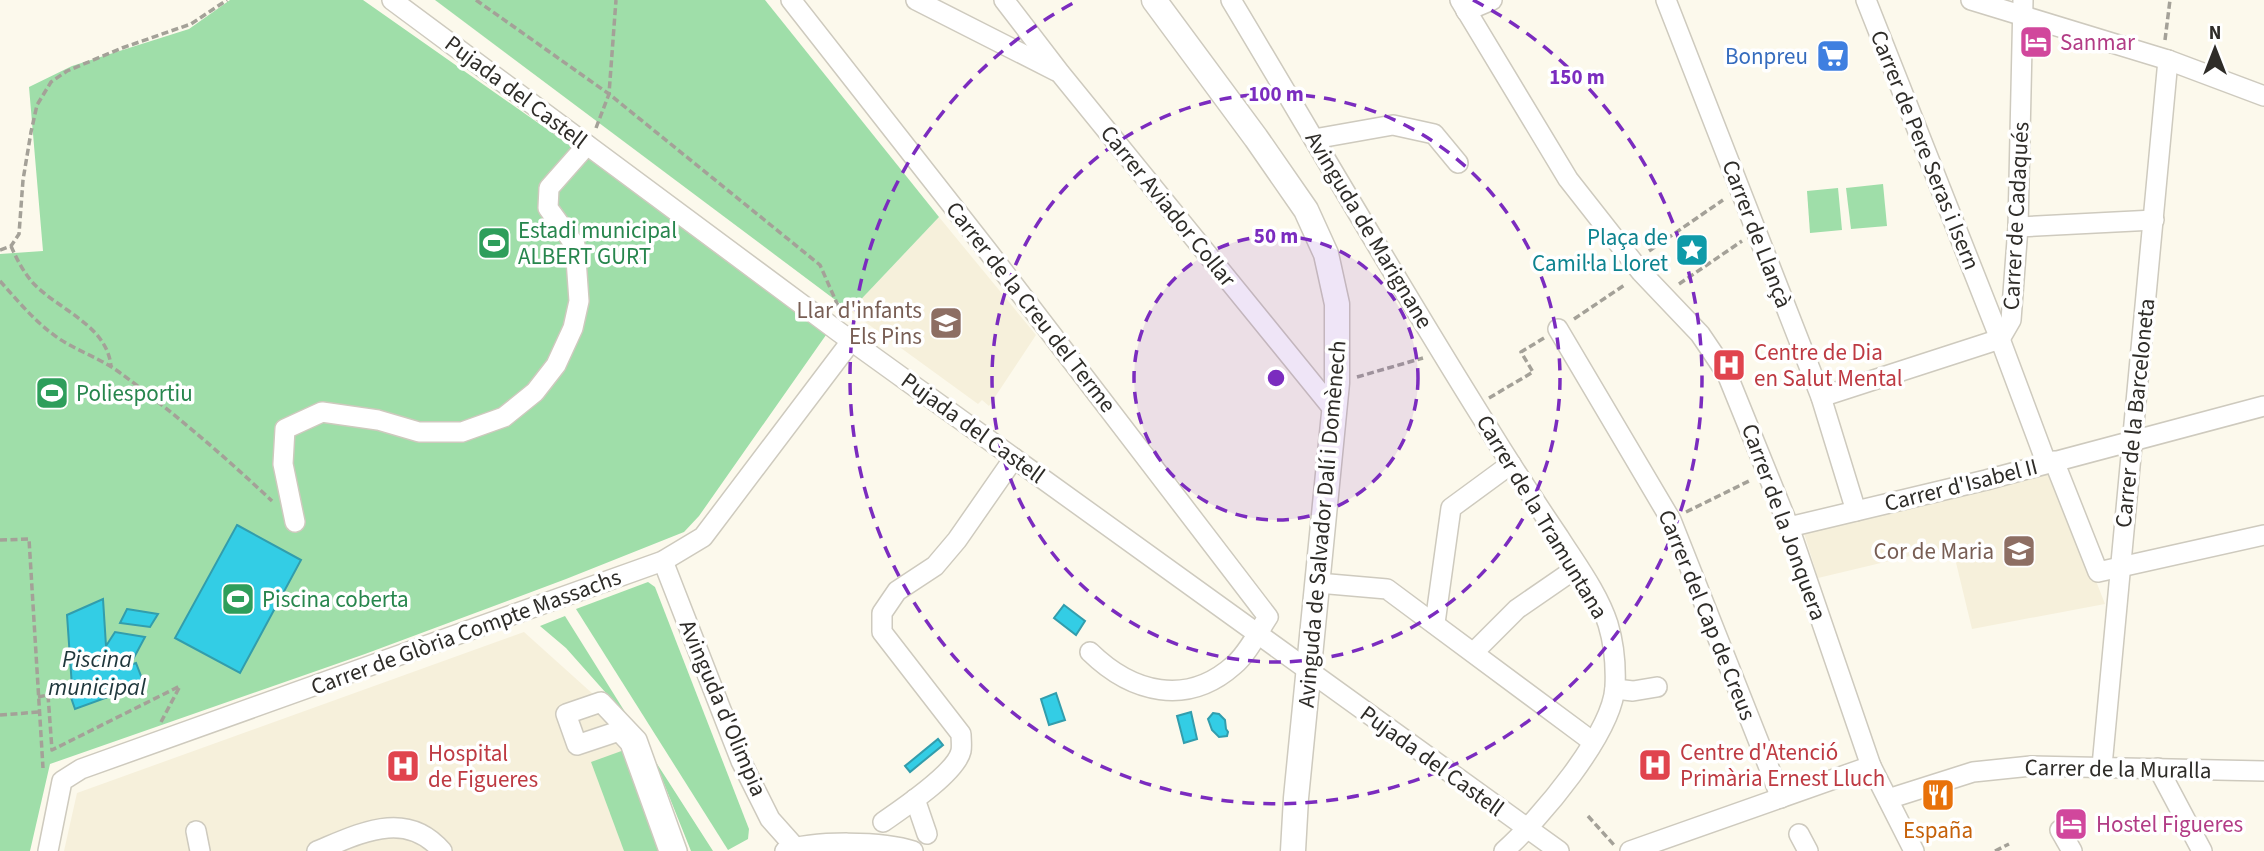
<svg xmlns="http://www.w3.org/2000/svg" width="2264" height="851" viewBox="0 0 2264 851" font-family="'Source Sans 3',sans-serif">
  <style>
    .built { fill: #f6f0db }
    .green { fill: #9fdea9 }
    .water { fill: #33cde5; stroke: #329dac; stroke-width: 2 }
    .lines { fill: none; stroke-linecap: round; stroke-linejoin: round }
    .minor-casing { stroke: #cecabe; stroke-width: 22 }
    .major-casing { stroke: #cecabe; stroke-width: 27 }
    .path { stroke: #a4a198; stroke-width: 3.5; stroke-dasharray: 7 3.5; stroke-linecap: butt }
    .minor { stroke: #fff; stroke-width: 19 }
    .major { stroke: #fff; stroke-width: 24 }
    .ring { fill: none; stroke: #7b2cbf; stroke-width: 3.5; stroke-dasharray: 12 9 }
    .labels { text-anchor: middle; dominant-baseline: central; stroke-width: 7; stroke-linejoin: round; paint-order: stroke }
    .hotel-label { font-size: 23px; fill: #b23c85; stroke: #fff; text-anchor: start }
    .shop-label { font-size: 23px; fill: #366cbe; stroke: #fff; text-anchor: end }
    .street-label { font-size: 23px; fill: #2e2c28; stroke: #fff }
    .leisure-label { font-size: 23px; fill: #27864d; stroke: #fff; text-anchor: start }
    .culture-label { font-size: 23px; fill: #0d838f; stroke: #fff; text-anchor: end }
    .education-label { font-size: 23px; fill: #785e54; stroke: #fff; text-anchor: end }
    .health-label { font-size: 23px; fill: #be3a42; stroke: #fff; text-anchor: start }
    .food-label { font-size: 23px; fill: #c56008; stroke: #fff }
    .water-label { font-size: 24px; font-style: italic; fill: #1f373c; stroke: #fff }
    .centre { fill: #7b2cbf; stroke: #fff; stroke-width: 3.5 }
    .ring-label { font-size: 21px; text-anchor: middle; font-weight: bold; fill: #7b2cbf; stroke: #fff; stroke-width: 7; stroke-linejoin: round; paint-order: stroke }
  </style>
  <rect width="100%" height="100%" fill="#fcf9ec"/>
  <g class="built">
    <path d="M 939,217 L 1036,335 L 989,406 L 982,400 L 978,404 L 850,311 Z"/>
    <path d="M 2052,468 L 2105,604 L 1972,629 L 1952,546 L 1818,578 L 1803,530 Z"/>
    <path d="M 524,632 L 643,739 L 689,851 L 64,851 L 77,793 Z"/>
  </g>
  <g class="green">
    <path d="M 230,0 L 363,0 L 608,172 L 826,335 L 699,516 L 684,532 L 566,579 L 365,654 L 50,764 L 30,851 L 0,851 L 0,254 L 43,251 L 29,87 L 72,66 L 189,29 Z"/>
    <path d="M 435,0 L 765,0 L 939,217 L 850,311 Z"/>
    <path d="M 1883,184 L 1887,226 L 1851,229 L 1846,188 Z"/>
    <path d="M 1838,188 L 1842,230 L 1810,233 L 1807,191 Z"/>
    <path d="M 648,582 L 655,587 L 749,829 L 748,839 L 728,850 L 576,609 Z"/>
    <path d="M 565,616 L 630,720 L 566,648 L 540,626 Z"/>
    <path d="M 643,742 L 713,851 L 691,851 L 659,771 L 656,772 Z"/>
    <path d="M 627,749 L 663,851 L 624,851 L 591,762 Z"/>
  </g>
  <g class="water">
    <path d="M 237,525 L 301,560 L 240,673 L 175,638 Z"/>
    <path d="M 103,599 L 106,646 L 115,632 L 145,637 L 130,665 L 136,663 L 144,684 L 75,709 L 68,689 L 72,687 L 67,615 Z"/>
    <path d="M 1064,605 L 1085,621 L 1076,635 L 1054,618 Z"/>
    <path d="M 127,609 L 158,614 L 150,627 L 120,623 Z"/>
    <path d="M 1056,693 L 1065,720 L 1049,725 L 1041,699 Z"/>
    <path d="M 1191,712 L 1197,739 L 1184,743 L 1177,716 Z"/>
    <path d="M 1213,713 L 1219,714 L 1225,720 L 1226,729 L 1228,732 L 1227,736 L 1219,737 L 1212,730 L 1208,719 Z"/>
    <path d="M 938,739 L 943,745 L 910,772 L 905,766 Z"/>
  </g>
  <g class="lines">
    <defs>
      <g id="minor">
        <path d="M 392,0 L 839,332 L 1559,851"/>
        <path d="M 791,0 L 987,250 L 1268,617 C 1258,632 1248,653 1234,665 C 1187,707 1132,693 1090,652"/>
        <path d="M 916,0 L 1056,71"/>
        <path d="M 1004,0 L 1060,73 L 1334,410"/>
        <path d="M 1231,0 C 1315,140 1397,282 1484,421 C 1508,460 1533,499 1559,537 C 1576,564 1598,593 1608,624 C 1614,644 1616,666 1615,687 C 1612,734 1539,820 1504,851"/>
        <path d="M 1460,0 L 1568,179 L 1641,272 L 1700,334 L 1727,374 L 1789,527 L 1871,766 L 1914,851"/>
        <path d="M 1666,0 L 1821,397 L 1856,511"/>
        <path d="M 1866,0 L 2000,339 L 2046,462"/>
        <path d="M 1971,0 L 2168,60 L 2264,96"/>
        <path d="M 1466,11 L 1492,0"/>
        <path d="M 1314,139 L 1393,125 L 1434,134 L 1458,163"/>
        <path d="M 2018,227 L 2154,220"/>
        <path d="M 1558,329 L 1671,520 L 1781,798"/>
        <path d="M 2000,339 L 2011,320 L 2018,227 L 2023,0"/>
        <path d="M 1821,397 L 2000,339"/>
        <path d="M 2054,461 L 2098,572 L 2264,535"/>
        <path d="M 295,522 L 283,464 L 285,429 L 322,412 L 378,420 L 419,432 L 462,432 L 504,417 L 535,392 L 556,365 L 573,328 L 579,301 L 575,245 L 548,208 L 549,188 L 587,145"/>
        <path d="M 1789,527 L 1986,480 L 2264,406"/>
        <path d="M 663,561 L 741,761 L 770,819 L 795,847"/>
        <path d="M 1318,583 L 1387,589 L 1593,742"/>
        <path d="M 1435,623 L 1451,508 L 1511,464"/>
        <path d="M 1474,652 L 1517,609 L 1578,567"/>
        <path d="M 1615,689 L 1633,691 L 1657,687"/>
        <path d="M 2102,766 L 2168,60"/>
        <path d="M 2158,768 L 2202,851"/>
        <path d="M 915,799 L 927,834"/>
        <path d="M 1888,799 L 1973,772 L 2031,766 L 2264,771"/>
        <path d="M 883,822 C 903,808 956,773 961,751 C 962,746 961,739 961,734 L 882,632 L 882,613 L 897,591 L 935,566 L 957,540 L 1014,458"/>
        <path d="M 2060,830 L 2072,851"/>
        <path d="M 196,831 L 200,851"/>
        <path d="M 1799,834 L 1808,851"/>
        <path d="M 48,851 L 62,781 L 81,769 L 663,561 L 703,537 L 852,340"/>
        <path d="M 317,851 C 361,833 406,809 442,851"/>
        <path d="M 669,851 L 630,743 L 619,731 L 577,745 L 566,714 L 601,702 L 637,740 L 677,851"/>
        <path d="M 785,851 C 813,840 884,841 913,851"/>
        <path d="M 1630,851 L 1871,766"/>
      </g>
      <path id="major" d="M 1154,0 L 1256,138 L 1306,210 L 1326,254 L 1337,304 L 1337,383 L 1296,798 L 1293,851"/>
    </defs>
    <use href="#minor" class="minor-casing"/>
    <use href="#major" class="major-casing"/>
    <g class="path">
      <path d="M 476,0 L 609,94 L 820,265 L 839,308"/>
      <path d="M 2165,40 L 2170,0"/>
      <path d="M 596,128 L 609,94 L 616,0"/>
      <path d="M 11,246 C 17,260 24,273 34,284 C 59,310 108,326 111,367"/>
      <path d="M 0,250 L 11,246 L 19,234 L 23,180 L 31,132 L 37,105 L 51,82 L 67,71 L 122,48 L 191,24 L 227,0"/>
      <path d="M 1649,251 L 1723,200"/>
      <path d="M 0,281 C 18,301 35,322 58,338 C 77,351 100,358 119,372 C 173,412 223,455 272,501"/>
      <path d="M 1679,284 L 1742,241"/>
      <path d="M 1574,319 L 1626,284"/>
      <path d="M 1357,377 L 1423,358"/>
      <path d="M 1489,398 L 1533,372 L 1521,352 L 1544,338"/>
      <path d="M 1686,512 L 1751,480"/>
      <path d="M 0,540 L 29,539 L 43,768"/>
      <path d="M 38,697 L 48,695 L 52,750 L 180,686"/>
      <path d="M 0,715 L 39,712"/>
      <path d="M 161,722 L 179,688"/>
      <path d="M 1588,816 L 1614,845"/>
      <path d="M 1995,851 L 2009,844"/>
    </g>
    <use href="#minor" class="minor"/>
    <use href="#major" class="major"/>
  </g>
  <circle cx="1276" cy="378" r="142" fill="#7b2cbf" fill-opacity=".12"/>
  <g class="ring">
    <circle cx="1276" cy="378" r="142"/>
    <circle cx="1276" cy="378" r="284"/>
    <path d="M1473 0A426 426 0 1 1 1079 0"/>
  </g>
  <defs>
    <symbol id="hotel-square" viewBox="-11 -11 22 22"><rect x="-9" y="-9" width="18" height="18" rx="4" fill="#d1479c" stroke="#fff"/><path d="M-6-4.5h1.5V1H6V5H4.5V3h-9V5H-6ZM-4 0a1.8 1.8 0 1 1 3.6 0ZM.5 0V-2.5h3Q6-2.5 6 0Z" fill="#fff"/></symbol>
    <symbol id="supermarket-square" viewBox="-11 -11 22 22"><rect x="-9" y="-9" width="18" height="18" rx="4" fill="#3f7fe0" stroke="#fff"/><path d="M-6-5.5h2.5l.6 2H6L4.5 2H-2.5L-4.4-4H-6ZM-1.5 3.2a1.3 1.3 0 1 0 .1 0ZM3 3.2a1.3 1.3 0 1 0 .1 0Z" fill="#fff"/></symbol>
    <symbol id="stadium-square" viewBox="-11 -11 22 22"><rect x="-9" y="-9" width="18" height="18" rx="4" fill="#2e9e5b" stroke="#fff"/><path d="M0-5a6.5 5 0 1 0 0 10a6.5 5 0 1 0 0-10ZM-3.5-1.8h7v3.6h-7Z" fill="#fff"/></symbol>
    <symbol id="sight-square" viewBox="-11 -11 22 22"><rect x="-9" y="-9" width="18" height="18" rx="4" fill="#0f9aa8" stroke="#fff"/><path d="M0-6L1.8-2.2L6-1.7L2.9 1.2L3.7 5.4L0 3.3L-3.7 5.4L-2.9 1.2L-6-1.7L-1.8-2.2Z" fill="#fff"/></symbol>
    <symbol id="school-square" viewBox="-11 -11 22 22"><rect x="-9" y="-9" width="18" height="18" rx="4" fill="#8d6e63" stroke="#fff"/><path d="M0-5L7-2L0 1L-7-2ZM-4 1L0 2.5L4 1V4Q0 6-4 4Z" fill="#fff"/></symbol>
    <symbol id="hospital-square" viewBox="-11 -11 22 22"><rect x="-9" y="-9" width="18" height="18" rx="4" fill="#e0444e" stroke="#fff"/><path d="M-5-5h3v3.5h4V-5h3V5h-3V1.5h-4V5h-3Z" fill="#fff"/></symbol>
    <symbol id="restaurant-square" viewBox="-11 -11 22 22"><rect x="-9" y="-9" width="18" height="18" rx="4" fill="#e8710a" stroke="#fff"/><path d="M-5-6h1v4h1v-4h1v4h1v-4h1v5L-1.5 .5V6h-2V.5L-5-1ZM5-6V6H3V1.5H1.5Q1.5-4 5-6Z" fill="#fff"/></symbol>
  </defs>
  <g fill-rule="evenodd">
    <use href="#hotel-square" x="2017" y="23" width="38" height="38"/>
    <use href="#supermarket-square" x="1814" y="37" width="38" height="38"/>
    <use href="#stadium-square" x="475" y="224" width="38" height="38"/>
    <use href="#sight-square" x="1673" y="231" width="38" height="38"/>
    <use href="#school-square" x="927" y="304" width="38" height="38"/>
    <use href="#hospital-square" x="1710" y="346" width="38" height="38"/>
    <use href="#stadium-square" x="33" y="374" width="38" height="38"/>
    <use href="#school-square" x="2000" y="532" width="38" height="38"/>
    <use href="#stadium-square" x="219" y="580" width="38" height="38"/>
    <use href="#hospital-square" x="1636" y="746" width="38" height="38"/>
    <use href="#hospital-square" x="384" y="747" width="38" height="38"/>
    <use href="#restaurant-square" x="1919" y="776" width="38" height="38"/>
    <use href="#hotel-square" x="2052" y="805" width="38" height="38"/>
  </g>
  <g class="labels">
    <g class="hotel-label">
      <text x="2060" y="42">Sanmar</text>
      <text x="2096" y="824">Hostel Figueres</text>
    </g>
    <g class="shop-label">
      <text x="1808" y="56">Bonpreu</text>
    </g>
    <g class="street-label">
      <text transform="translate(516 92) rotate(37)">Pujada del Castell</text>
      <text transform="translate(1925 150) rotate(68)">Carrer de Pere Seras i Isern</text>
      <text transform="translate(1168 206) rotate(51)">Carrer Aviador Collar</text>
      <text transform="translate(2016 216) rotate(-87)">Carrer de Cadaqués</text>
      <text transform="translate(1369 230) rotate(59)">Avinguda de Marignane</text>
      <text transform="translate(1757 234) rotate(69)">Carrer de Llançà</text>
      <text transform="translate(1031 307) rotate(52)">Carrer de la Creu del Terme</text>
      <text transform="translate(2135 413) rotate(-84)">Carrer de la Barceloneta</text>
      <text transform="translate(973 428) rotate(36)">Pujada del Castell</text>
      <text transform="translate(1961 485) rotate(-14)">Carrer d'Isabel II</text>
      <text transform="translate(1542 517) rotate(59)">Carrer de la Tramuntana</text>
      <text transform="translate(1784 522) rotate(70)">Carrer de la Jonquera</text>
      <text transform="translate(1322 524) rotate(-85)">Avinguda de Salvador Dalí i Domènech</text>
      <text transform="translate(1707 615) rotate(68)">Carrer del Cap de Creus</text>
      <text transform="translate(466 632) rotate(-20)">Carrer de Glòria Compte Massachs</text>
      <text transform="translate(723 708) rotate(67)">Avinguda d'Olimpia</text>
      <text transform="translate(1432 761) rotate(36)">Pujada del Castell</text>
      <text transform="translate(2118 769) rotate(1)">Carrer de la Muralla</text>
    </g>
    <g class="leisure-label">
      <text x="518" y="230">Estadi municipal<tspan x="518" dy="26">ALBERT GURT</tspan></text>
      <text x="76" y="393">Poliesportiu</text>
      <text x="262" y="599">Piscina coberta</text>
    </g>
    <g class="culture-label">
      <text x="1668" y="237">Plaça de<tspan x="1668" dy="26">Camil·la Lloret</tspan></text>
    </g>
    <g class="education-label">
      <text x="922" y="310">Llar d'infants<tspan x="922" dy="26">Els Pins</tspan></text>
      <text x="1994" y="551">Cor de Maria</text>
    </g>
    <g class="health-label">
      <text x="1754" y="352">Centre de Dia<tspan x="1754" dy="26">en Salut Mental</tspan></text>
      <text x="1680" y="752">Centre d'Atenció<tspan x="1680" dy="26">Primària Ernest Lluch</tspan></text>
      <text x="428" y="753">Hospital<tspan x="428" dy="26">de Figueres</tspan></text>
    </g>
    <g class="food-label">
      <text x="1938" y="830">España</text>
    </g>
    <g class="water-label">
      <text x="97" y="659">Piscina<tspan x="97" dy="28">municipal</tspan></text>
    </g>
  </g>
  <circle cx="1276" cy="378" r="10" class="centre"/>
  <g class="ring-label">
    <text x="1577" y="84">150 m</text>
    <text x="1276" y="101">100 m</text>
    <text x="1276" y="243">50 m</text>
  </g>
  <g transform="translate(2215 49)" stroke="#ffffff" stroke-width="5" paint-order="stroke">
  <path d="M0-5L12 26L0 18L-12 26Z" fill="#2e2c28"/>
  <text y="-10" font-size="19" font-weight="bold" text-anchor="middle" fill="#2e2c28">N</text>
  </g>
</svg>
